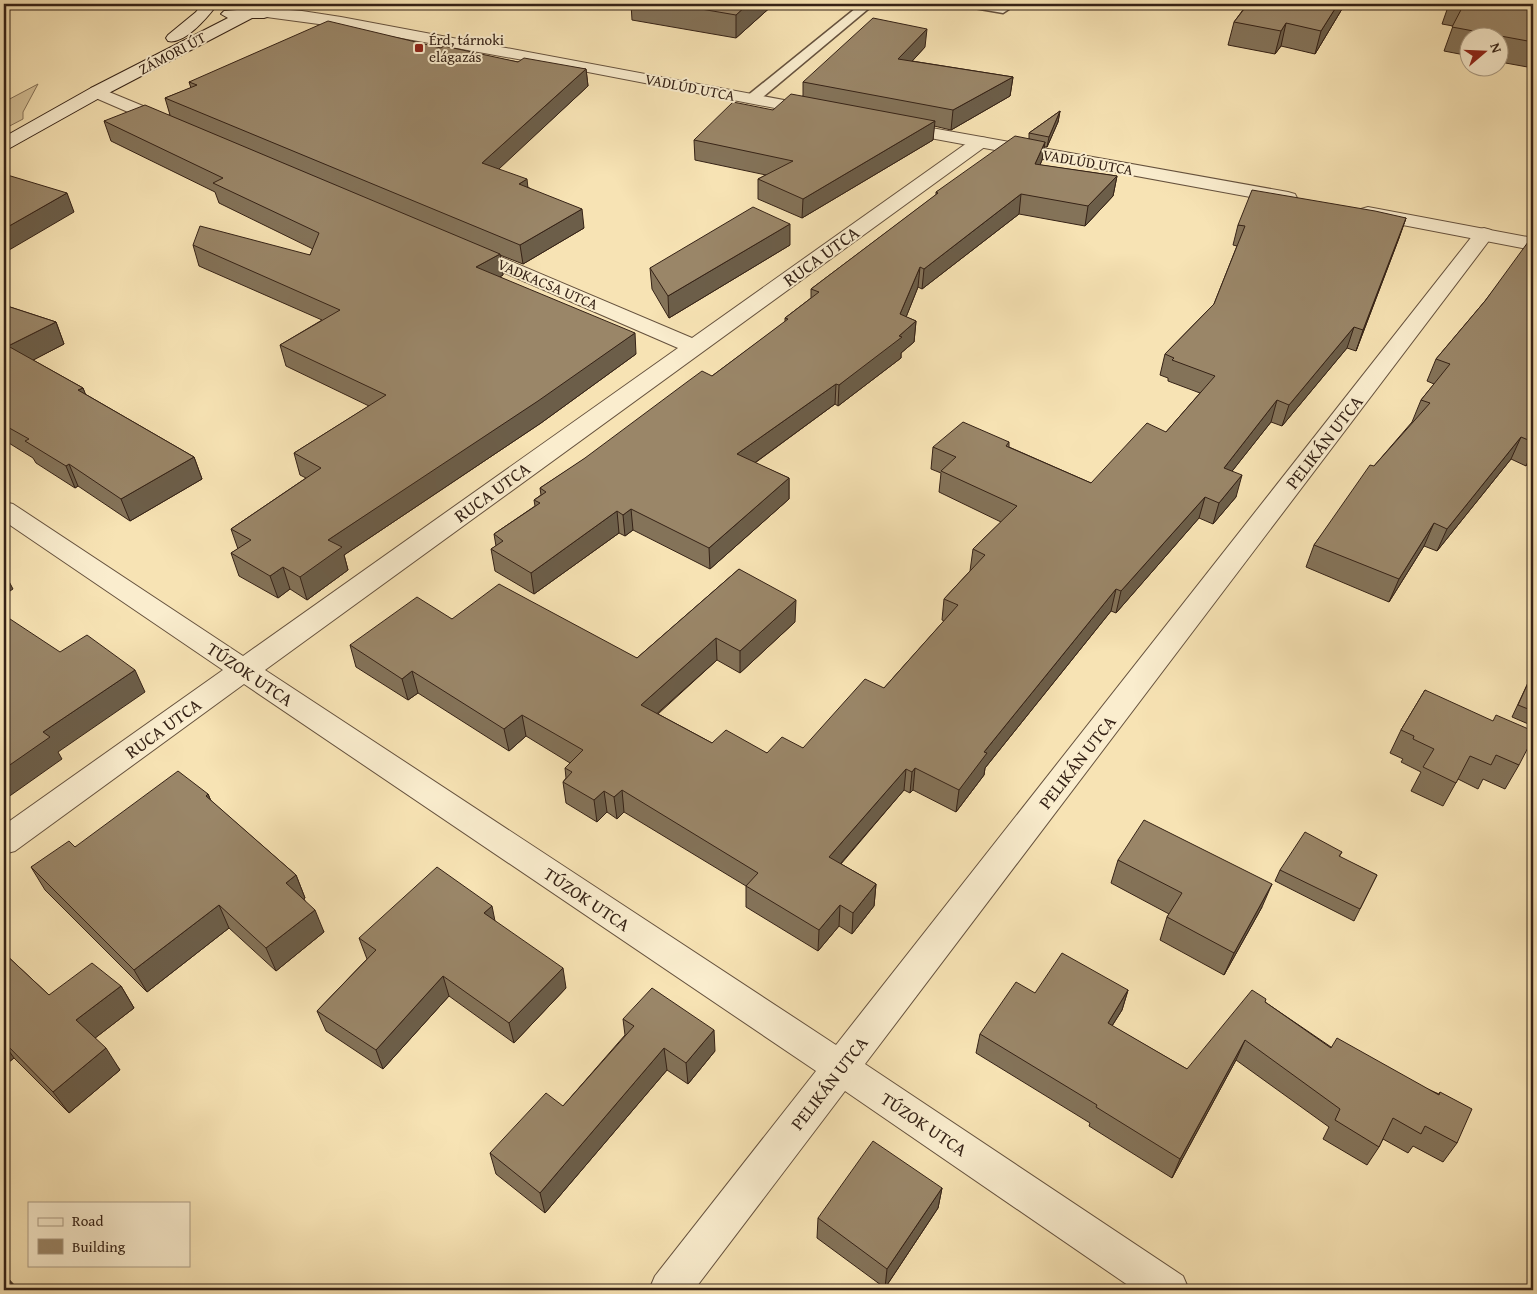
<svg xmlns="http://www.w3.org/2000/svg" width="1537" height="1294" viewBox="0 0 1537 1294" font-family="'Gentium Book Plus',serif">
  <style>
    .green { fill: #d6c299; stroke: #867258 }
    .lines { fill: none; stroke-linecap: round; stroke-linejoin: round }
    .service-casing { stroke: #66523e; stroke-width: 3 }
    .minor-casing { stroke: #66523e; stroke-width: 2 }
    .tertiary-casing { stroke: #66523e; stroke-width: 2 }
    .secondary-casing { stroke: #352216; stroke-width: 2 }
    .service { fill: #faedce; fill-rule: evenodd }
    .minor { fill: #faedce; fill-rule: evenodd }
    .tertiary { fill: #faedce; fill-rule: evenodd }
    .secondary { fill: #faedce; fill-rule: evenodd }
    .wall { fill: #847359; stroke: #352216 }
    .shaded-wall { fill: #6c5e49; stroke: #352216 }
    .building { fill: #9a8668; stroke: #352216 }
    .poi-dot { fill: #8f2418; stroke: #faedce; stroke-width: 2 }
    .labels { text-anchor: middle; dominant-baseline: central; stroke-width: 4; stroke-linejoin: round; paint-order: stroke }
    .far-poi-label { font-size: 15px; fill: #352216; stroke: #faedce; text-anchor: start }
    .far-street-label { font-size: 15px; fill: #352216; stroke: #faedce }
    .street-label { font-size: 18px; fill: #352216; stroke: #faedce }
  </style>
  <rect width="100%" height="100%" fill="#f7e3b4"/>
  <filter id="stains"><feTurbulence type="fractalNoise" baseFrequency=".004" numOctaves="4"/><feColorMatrix values="0 0 0 0 .2 0 0 0 0 .09 0 0 0 0 .02 0 0 0 .5 -.17"/></filter>
  <radialGradient id="worn" r=".72"><stop offset=".6" stop-color="#630" stop-opacity="0"/><stop offset="1" stop-color="#630" stop-opacity=".3"/></radialGradient>
  <path class="green" d="M 38,84 L 23,112 L 23,119 L 4,129 L 4,102 Z"/>
  <g class="lines">
    <defs>
      <g id="service">
        <path d="M 861,4 L 874,4 L 757,102 L 747,102 L 745,99 L 747,96 Z"/>
        <path d="M 968,4 L 994,4 L 1007,6 L 1009,9 L 1003,13 L 974,8 Z"/>
      </g>
      <g id="minor">
        <path d="M 97,87 L 177,120 L 180,124 L 177,128 L 171,129 L 165,128 L 91,96 L 89,92 L 91,88 Z"/>
        <path d="M 980,137 L 986,138 L 989,142 L 986,146 L 265,670 L 836,1045 L 1477,230 L 1484,228 L 1491,230 L 1494,234 L 1491,238 L 865,1064 L 1183,1276 L 1189,1290 L 1135,1290 L 845,1091 L 694,1290 L 649,1290 L 655,1276 L 816,1071 L 244,684 L 15,851 L 4,854 L 4,825 L 223,670 L 4,521 L 4,502 L 13,504 L 243,656 L 678,348 L 461,254 L 458,250 L 461,246 L 468,244 L 475,246 L 692,338 L 974,138 Z"/>
      </g>
      <g id="tertiary">
        <path d="M 264,8 L 302,11 L 341,17 L 816,106 L 822,107 L 825,111 L 822,115 L 816,116 L 567,68 L 341,27 L 259,16 L 256,13 L 259,10 Z"/>
        <path d="M 898,122 L 1288,192 L 1295,194 L 1297,198 L 1295,202 L 1288,204 L 892,131 L 889,127 L 892,123 Z"/>
        <path d="M 1368,207 L 1533,238 L 1533,250 L 1361,217 L 1358,213 L 1361,209 Z"/>
      </g>
      <g id="secondary">
        <path d="M 202,4 L 214,4 L 216,6 C 207,18 184,45 168,41 L 166,38 L 168,35 L 196,12 Z"/>
        <path d="M 278,4 L 301,4 L 298,7 L 264,18 L 252,18 L 103,96 L 10,148 L 4,149 L 4,137 L 91,88 L 228,18 L 221,14 L 224,11 L 263,8 Z"/>
      </g>
    </defs>
    <use href="#service" class="service-casing"/>
    <use href="#minor" class="minor-casing"/>
    <use href="#tertiary" class="tertiary-casing"/>
    <use href="#secondary" class="secondary-casing"/>
    <use href="#service" class="service"/>
    <use href="#minor" class="minor"/>
    <use href="#tertiary" class="tertiary"/>
    <use href="#secondary" class="secondary"/>
  </g>
  <g class="wall">
    <path d="M 631,4 L 774,4 L 736,38 L 632,20 Z"/>
    <path d="M 1227,4 L 1345,4 L 1315,54 L 1281,46 L 1275,54 L 1228,45 L 1234,22 L 1245,7 Z"/>
    <path d="M 1449,4 L 1533,4 L 1533,68 L 1500,62 L 1500,38 L 1470,38 L 1470,56 L 1444,51 L 1453,26 L 1442,24 Z"/>
    <path d="M 925,47 L 912,61 L 1013,77 L 1010,96 L 951,130 L 934,126 L 933,140 L 802,218 L 758,199 L 758,179 L 766,175 L 695,160 L 694,140 L 773,110 L 803,96 L 803,82 Z"/>
    <path d="M 441,48 L 518,62 L 586,69 L 588,86 L 498,169 L 528,187 L 584,228 L 523,264 L 500,255 L 503,275 L 500,277 L 636,354 L 541,423 L 344,555 L 348,570 L 307,600 L 290,589 L 278,598 L 239,576 L 231,553 L 238,549 L 231,529 L 306,478 L 300,475 L 294,453 L 369,406 L 286,366 L 280,345 L 322,320 L 199,266 L 193,245 L 310,255 L 313,249 L 219,203 L 215,192 L 111,141 L 104,121 L 170,115 L 165,98 L 191,88 L 189,82 Z"/>
    <path d="M 1060,111 L 1058,122 L 1047,147 L 1044,147 L 1042,160 L 1040,165 L 1117,176 L 1113,196 L 1085,226 L 1019,214 L 922,289 L 918,287 L 906,317 L 916,321 L 914,342 L 901,353 L 901,358 L 838,406 L 835,404 L 755,463 L 789,478 L 789,499 L 710,569 L 633,530 L 625,536 L 619,533 L 534,594 L 495,571 L 491,549 L 496,546 L 494,534 L 535,506 L 534,500 L 541,495 L 540,488 L 712,376 L 785,322 L 785,318 L 811,298 L 811,289 L 936,195 L 936,192 L 1029,139 L 1029,133 Z"/>
    <path d="M 1406,218 L 1399,238 L 1356,351 L 1347,348 L 1282,426 L 1271,422 L 1232,471 L 1236,497 L 1213,524 L 1199,518 L 1116,613 L 1111,611 L 985,768 L 984,775 L 956,812 L 913,790 L 910,793 L 904,790 L 841,864 L 876,884 L 874,906 L 852,934 L 839,926 L 818,951 L 746,907 L 746,886 L 624,812 L 617,819 L 607,812 L 597,822 L 566,803 L 563,782 L 566,778 L 565,768 L 570,763 L 526,736 L 509,751 L 418,693 L 408,700 L 356,667 L 350,645 L 452,619 L 637,658 L 739,569 L 795,622 L 740,673 L 717,660 L 658,714 L 712,743 L 767,753 L 803,748 L 884,688 L 944,621 L 942,620 L 944,599 L 970,571 L 973,549 L 1001,522 L 939,492 L 941,473 L 931,469 L 933,447 L 1009,442 L 1009,447 L 1091,483 L 1166,432 L 1200,393 L 1168,381 L 1168,378 L 1160,375 L 1165,354 L 1214,304 L 1237,246 L 1233,245 L 1238,225 Z"/>
    <path d="M 1533,239 L 1533,461 L 1530,460 L 1526,466 L 1511,459 L 1437,551 L 1424,546 L 1389,602 L 1306,567 L 1314,545 L 1374,466 L 1412,422 L 1421,400 L 1434,384 L 1427,381 L 1436,359 L 1485,301 Z"/>
    <path d="M 790,245 L 669,318 L 652,289 L 650,268 Z"/>
    <path d="M 4,305 L 56,322 L 64,344 L 33,360 L 83,388 L 85,394 L 194,457 L 202,479 L 130,521 L 78,486 L 75,488 L 36,463 L 33,458 L 4,440 Z"/>
    <path d="M 1533,672 L 1533,726 L 1512,717 Z"/>
    <path d="M 1425,690 L 1519,765 L 1505,789 L 1483,779 L 1478,789 L 1458,779 L 1443,806 L 1411,791 L 1421,772 L 1401,762 L 1403,759 L 1390,753 L 1401,730 Z"/>
    <path d="M 208,794 L 211,801 L 296,875 L 305,898 L 304,899 L 324,932 L 276,971 L 229,928 L 147,992 L 45,890 L 31,867 L 75,847 Z"/>
    <path d="M 1342,852 L 1339,857 L 1377,875 L 1354,921 L 1275,881 L 1280,870 Z"/>
    <path d="M 1118,860 L 1262,907 L 1224,975 L 1160,940 L 1167,917 L 1169,914 L 1111,883 Z"/>
    <path d="M 495,921 L 566,988 L 514,1043 L 449,996 L 383,1069 L 326,1031 L 317,1011 L 367,959 L 359,938 Z"/>
    <path d="M 4,953 L 49,995 L 121,986 L 134,1008 L 95,1038 L 120,1070 L 69,1113 L 14,1058 L 4,1066 Z"/>
    <path d="M 1128,990 L 1122,1010 L 1112,1026 L 1187,1069 L 1265,1002 L 1331,1047 L 1439,1094 L 1440,1092 L 1457,1143 L 1443,1162 L 1413,1146 L 1408,1153 L 1383,1139 L 1379,1147 L 1367,1165 L 1323,1139 L 1329,1127 L 1236,1060 L 1172,1178 L 1089,1126 L 1090,1123 L 976,1053 L 980,1034 L 1035,993 Z"/>
    <path d="M 623,1019 L 715,1051 L 688,1084 L 667,1070 L 545,1213 L 496,1174 L 490,1153 L 563,1106 L 625,1035 Z"/>
    <path d="M 942,1188 L 938,1208 L 885,1288 L 817,1238 L 818,1218 Z"/>
  </g>
  <g class="shaded-wall">
    <path d="M 748,4 L 774,4 L 736,38 L 736,15 Z"/>
    <path d="M 1338,4 L 1345,4 L 1315,54 L 1321,31 Z"/>
    <path d="M 1286,23 L 1281,46 L 1275,54 L 1281,31 Z"/>
    <path d="M 927,29 L 925,47 L 897,78 L 898,59 Z"/>
    <path d="M 586,69 L 588,86 L 485,182 L 482,163 Z"/>
    <path d="M 1013,77 L 1010,96 L 951,130 L 953,110 Z"/>
    <path d="M 1060,111 L 1058,122 L 1047,147 L 1049,137 Z"/>
    <path d="M 935,121 L 933,140 L 802,218 L 803,199 Z"/>
    <path d="M 1045,142 L 1042,160 L 1032,183 L 1035,164 Z"/>
    <path d="M 1117,176 L 1113,196 L 1085,226 L 1088,206 Z"/>
    <path d="M 527,179 L 529,198 L 519,184 Z"/>
    <path d="M 67,193 L 74,212 L 4,253 L 4,229 Z"/>
    <path d="M 1021,194 L 1019,214 L 922,289 L 924,269 Z"/>
    <path d="M 582,209 L 584,228 L 523,264 L 520,245 Z"/>
    <path d="M 1406,218 L 1399,238 L 1356,351 L 1363,330 Z"/>
    <path d="M 790,224 L 790,245 L 669,318 L 668,296 Z"/>
    <path d="M 500,254 L 503,275 L 479,288 L 476,267 Z"/>
    <path d="M 920,267 L 918,287 L 899,335 L 900,314 Z"/>
    <path d="M 916,321 L 914,342 L 901,353 L 901,358 L 838,406 L 839,385 L 899,336 Z"/>
    <path d="M 56,322 L 64,344 L 18,368 L 8,346 Z"/>
    <path d="M 1354,327 L 1347,348 L 1282,426 L 1289,405 Z"/>
    <path d="M 635,333 L 636,354 L 541,423 L 344,555 L 348,570 L 307,600 L 300,577 L 328,540 Z"/>
    <path d="M 836,384 L 835,404 L 738,475 L 737,454 Z"/>
    <path d="M 83,388 L 92,410 L 78,390 Z"/>
    <path d="M 1277,400 L 1271,422 L 1218,489 L 1224,468 Z"/>
    <path d="M 1521,437 L 1511,459 L 1437,551 L 1447,529 Z"/>
    <path d="M 1533,450 L 1533,453 L 1526,466 Z"/>
    <path d="M 194,457 L 202,479 L 130,521 L 121,499 Z"/>
    <path d="M 69,464 L 78,486 L 75,488 L 66,466 Z"/>
    <path d="M 1242,475 L 1236,497 L 1213,524 L 1219,503 Z"/>
    <path d="M 789,478 L 789,499 L 710,569 L 709,548 Z"/>
    <path d="M 1205,497 L 1199,518 L 1116,613 L 1121,591 Z"/>
    <path d="M 631,509 L 633,530 L 625,536 L 623,515 Z"/>
    <path d="M 617,511 L 619,533 L 534,594 L 531,573 Z"/>
    <path d="M 1434,523 L 1424,546 L 1389,602 L 1399,579 Z"/>
    <path d="M 283,567 L 290,589 L 278,598 L 270,576 Z"/>
    <path d="M 4,572 L 13,589 L 4,595 Z"/>
    <path d="M 1116,589 L 1111,611 L 985,768 L 984,775 L 956,812 L 959,790 L 984,752 Z"/>
    <path d="M 796,600 L 795,622 L 740,673 L 740,651 Z"/>
    <path d="M 716,638 L 717,660 L 643,726 L 641,705 Z"/>
    <path d="M 135,670 L 145,692 L 58,752 L 62,759 L 4,800 L 4,769 L 43,732 Z"/>
    <path d="M 412,671 L 418,693 L 408,700 L 402,679 Z"/>
    <path d="M 522,715 L 526,736 L 509,751 L 504,729 Z"/>
    <path d="M 915,768 L 913,790 L 910,793 L 912,772 Z"/>
    <path d="M 906,769 L 904,790 L 828,878 L 829,857 Z"/>
    <path d="M 622,790 L 624,812 L 617,819 L 614,797 Z"/>
    <path d="M 604,791 L 607,812 L 597,822 L 594,800 Z"/>
    <path d="M 208,794 L 218,818 L 206,796 Z"/>
    <path d="M 296,875 L 305,898 L 295,906 L 286,883 Z"/>
    <path d="M 876,884 L 874,906 L 852,934 L 853,913 Z"/>
    <path d="M 1272,884 L 1262,907 L 1224,975 L 1234,953 Z"/>
    <path d="M 219,905 L 229,928 L 147,992 L 134,970 Z"/>
    <path d="M 840,905 L 839,926 L 818,951 L 819,930 Z"/>
    <path d="M 492,906 L 496,926 L 484,913 Z"/>
    <path d="M 315,910 L 324,932 L 276,971 L 266,948 Z"/>
    <path d="M 563,968 L 566,988 L 514,1043 L 509,1023 Z"/>
    <path d="M 443,976 L 449,996 L 383,1069 L 376,1050 Z"/>
    <path d="M 121,986 L 134,1008 L 90,1042 L 76,1020 Z"/>
    <path d="M 1128,990 L 1122,1010 L 1101,1043 L 1108,1023 Z"/>
    <path d="M 714,1030 L 715,1051 L 688,1084 L 686,1063 Z"/>
    <path d="M 1245,1040 L 1236,1060 L 1172,1178 L 1180,1159 Z"/>
    <path d="M 4,1044 L 14,1058 L 4,1066 Z"/>
    <path d="M 106,1048 L 120,1070 L 69,1113 L 53,1092 Z"/>
    <path d="M 664,1048 L 667,1070 L 545,1213 L 540,1193 Z"/>
    <path d="M 942,1188 L 938,1208 L 885,1288 L 887,1269 Z"/>
    <path d="M 4,1274 L 19,1290 L 9,1290 Z"/>
  </g>
  <g class="building">
    <path d="M 672,4 L 748,4 L 736,15 Z"/>
    <path d="M 1248,4 L 1338,4 L 1321,31 L 1286,23 L 1281,31 L 1234,22 Z"/>
    <path d="M 1464,4 L 1533,4 L 1533,42 L 1452,27 Z"/>
    <path d="M 873,18 L 927,29 L 898,59 L 1013,77 L 953,110 L 803,82 Z"/>
    <path d="M 328,21 L 441,48 L 444,46 L 518,62 L 524,58 L 586,69 L 482,163 L 527,179 L 519,184 L 582,209 L 520,245 L 165,98 L 197,85 L 189,82 Z"/>
    <path d="M 791,94 L 935,121 L 803,199 L 758,179 L 793,161 L 694,140 L 733,102 L 773,110 Z"/>
    <path d="M 145,105 L 500,254 L 476,267 L 635,333 L 538,401 L 328,540 L 342,547 L 300,577 L 283,567 L 270,576 L 231,553 L 251,540 L 231,529 L 321,468 L 294,453 L 386,395 L 280,345 L 340,310 L 193,245 L 200,226 L 310,255 L 319,233 L 213,183 L 223,178 L 104,121 Z"/>
    <path d="M 1060,111 L 1049,137 L 1029,133 Z"/>
    <path d="M 1015,136 L 1045,142 L 1035,164 L 1117,176 L 1088,206 L 1021,194 L 924,269 L 920,267 L 900,314 L 916,321 L 899,336 L 902,337 L 839,385 L 836,384 L 737,454 L 789,478 L 709,548 L 631,509 L 623,515 L 617,511 L 531,573 L 491,549 L 503,541 L 494,534 L 540,503 L 534,500 L 546,492 L 540,488 L 585,458 L 687,382 L 702,371 L 712,376 L 788,319 L 785,318 L 819,292 L 811,289 L 938,193 L 936,192 Z"/>
    <path d="M 4,174 L 67,193 L 4,229 Z"/>
    <path d="M 1252,190 L 1375,211 L 1406,218 L 1363,330 L 1354,327 L 1289,405 L 1277,400 L 1224,468 L 1242,475 L 1219,503 L 1205,497 L 1121,591 L 1116,589 L 984,752 L 987,753 L 959,790 L 915,768 L 912,772 L 906,769 L 829,857 L 876,884 L 853,913 L 840,905 L 819,930 L 746,886 L 758,873 L 622,790 L 614,797 L 604,791 L 594,800 L 563,782 L 572,772 L 565,768 L 583,750 L 522,715 L 504,729 L 412,671 L 402,679 L 350,645 L 417,597 L 452,619 L 499,584 L 637,658 L 739,569 L 796,600 L 740,651 L 716,638 L 641,705 L 712,743 L 726,730 L 767,753 L 782,737 L 803,748 L 865,679 L 884,688 L 958,605 L 944,599 L 985,555 L 973,549 L 1017,506 L 941,471 L 956,457 L 933,447 L 963,422 L 1009,442 L 1006,446 L 1091,483 L 1147,423 L 1166,432 L 1215,376 L 1172,360 L 1174,358 L 1165,354 L 1214,304 L 1245,226 L 1238,225 Z"/>
    <path d="M 753,207 L 790,224 L 668,296 L 650,268 Z"/>
    <path d="M 1531,238 L 1533,239 L 1533,442 L 1521,437 L 1447,529 L 1434,523 L 1399,579 L 1314,545 L 1370,465 L 1374,466 L 1430,403 L 1421,400 L 1450,364 L 1436,359 L 1485,301 Z"/>
    <path d="M 4,305 L 56,322 L 8,346 L 83,388 L 78,390 L 194,457 L 121,499 L 69,464 L 66,466 L 25,441 L 29,439 L 4,425 Z"/>
    <path d="M 4,615 L 60,652 L 87,635 L 135,670 L 43,732 L 50,737 L 4,769 Z"/>
    <path d="M 1533,672 L 1533,711 L 1518,705 Z"/>
    <path d="M 1425,690 L 1493,721 L 1496,715 L 1533,731 L 1533,738 L 1519,765 L 1496,755 L 1491,765 L 1470,756 L 1456,783 L 1423,767 L 1434,749 L 1413,739 L 1414,736 L 1401,730 Z"/>
    <path d="M 178,771 L 208,794 L 206,796 L 296,875 L 286,883 L 315,910 L 266,948 L 219,905 L 134,970 L 31,867 L 69,841 L 75,847 Z"/>
    <path d="M 1144,820 L 1272,884 L 1234,953 L 1167,917 L 1182,893 L 1118,860 Z"/>
    <path d="M 1305,832 L 1342,852 L 1339,856 L 1377,875 L 1360,909 L 1280,870 Z"/>
    <path d="M 437,867 L 492,906 L 484,913 L 563,968 L 509,1023 L 443,976 L 376,1050 L 317,1011 L 376,950 L 359,938 Z"/>
    <path d="M 4,953 L 49,995 L 92,963 L 121,986 L 76,1020 L 106,1048 L 53,1092 L 4,1042 Z"/>
    <path d="M 1062,953 L 1128,990 L 1108,1023 L 1187,1069 L 1252,990 L 1266,999 L 1265,1002 L 1331,1048 L 1337,1038 L 1439,1095 L 1440,1092 L 1472,1109 L 1457,1143 L 1425,1126 L 1421,1134 L 1393,1118 L 1379,1147 L 1335,1120 L 1340,1109 L 1245,1040 L 1180,1159 L 1096,1107 L 1097,1105 L 980,1034 L 1016,982 L 1035,993 Z"/>
    <path d="M 652,988 L 714,1030 L 686,1063 L 664,1048 L 540,1193 L 490,1153 L 546,1093 L 563,1106 L 634,1026 L 623,1019 Z"/>
    <path d="M 873,1141 L 942,1188 L 887,1269 L 818,1218 Z"/>
    <path d="M 4,1275 L 14,1286 L 9,1290 L 4,1290 Z"/>
  </g>
  <rect class="poi-dot" x="414" y="43" width="10" height="10" rx="2.5"/>
  <g class="labels">
    <g class="far-poi-label">
      <text x="429" y="39">Érd, tárnoki<tspan x="429" dy="17">elágazás</tspan></text>
    </g>
    <g class="far-street-label">
      <text transform="translate(172 53) rotate(-28)">ZÁMORI ÚT</text>
      <text transform="translate(690 87) rotate(11)">VADLÚD UTCA</text>
      <text transform="translate(1088 162) rotate(10)">VADLÚD UTCA</text>
      <text transform="translate(548 284) rotate(23)">VADKACSA UTCA</text>
    </g>
    <g class="street-label">
      <text transform="translate(821 256) rotate(-36)">RUCA UTCA</text>
      <text transform="translate(1324 442) rotate(-52)">PELIKÁN UTCA</text>
      <text transform="translate(492 492) rotate(-36)">RUCA UTCA</text>
      <text transform="translate(250 674) rotate(34)">TÚZOK UTCA</text>
      <text transform="translate(163 728) rotate(-36)">RUCA UTCA</text>
      <text transform="translate(1077 762) rotate(-52)">PELIKÁN UTCA</text>
      <text transform="translate(587 899) rotate(34)">TÚZOK UTCA</text>
      <text transform="translate(829 1083) rotate(-52)">PELIKÁN UTCA</text>
      <text transform="translate(924 1124) rotate(34)">TÚZOK UTCA</text>
    </g>
  </g>
  <rect width="1537" height="1294" fill="none" stroke="#f7e3b4" stroke-width="20"/>
  <rect x="5" y="5" width="1527" height="1284" fill="none" stroke="#352216" stroke-width="2.5"/>
  <rect x="10" y="10" width="1517" height="1274" fill="none" stroke="#352216"/>
  <rect x="28" y="1202" width="162" height="65" fill="#faedce" stroke="#ab9c84"/>
  <rect x="38" y="1218" width="25" height="8" fill="#faedce" stroke="#ab9c84"/>
  <text x="72" y="1226" font-size="15" fill="#352216">Road</text>
  <rect x="38" y="1239" width="25" height="15" fill="#9a8668" stroke="#ab9c84"/>
  <text x="72" y="1252" font-size="15" fill="#352216">Building</text>
  <g transform="translate(1484 52) rotate(71)"><circle r="24" fill="#faedce" stroke="#ab9c84"/>
  <path d="M0-4L9 19L0 12L-9 19Z" fill="#8f2418"/>
  <text y="-8" font-size="14" font-weight="bold" text-anchor="middle" fill="#352216">N</text>
  </g>
  <rect width="100%" height="100%" filter="url(#stains)"/>
  <rect width="100%" height="100%" fill="url(#worn)"/>
</svg>
